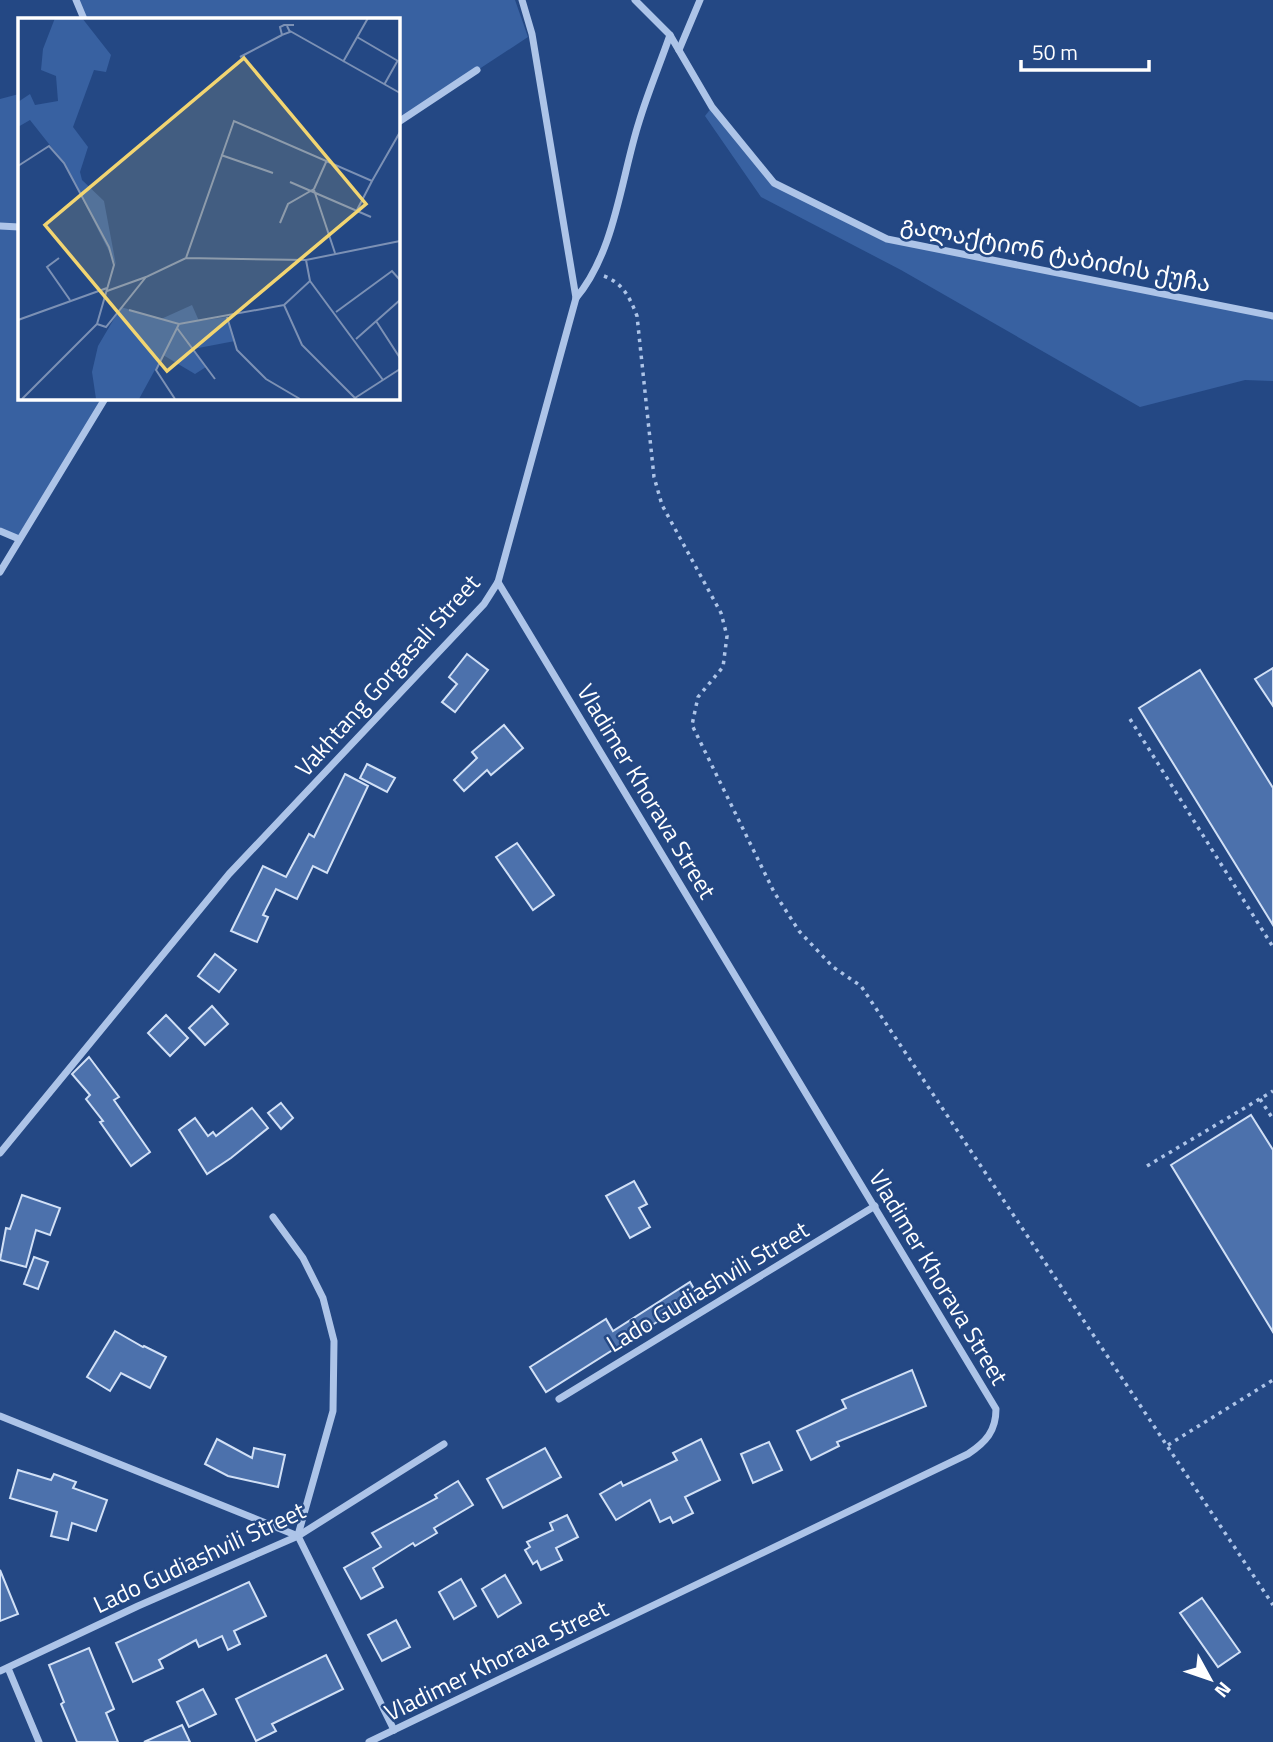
<svg xmlns="http://www.w3.org/2000/svg" width="1273" height="1742" viewBox="0 0 1273 1742" font-family="'Titillium Web','Noto Sans Georgian',sans-serif">
  <style>
    .green { fill: #3861a1 }
    .building { fill: #4c71ac; stroke: #d1e0f6; stroke-width: 2 }
    .lines { fill: none; stroke-linecap: round; stroke-linejoin: round }
    .path { stroke: #adc4e8; stroke-width: 3.5; stroke-dasharray: 3.5 5; stroke-linecap: butt }
    .minor { stroke: #adc4e8; stroke-width: 7 }
    .labels { text-anchor: middle; dominant-baseline: central; stroke-width: 5; stroke-linejoin: round; paint-order: stroke }
    .street-label { font-size: 24px; fill: #fff; stroke: #244884 }
    .inset-road { fill: none; stroke: #7c91b5; stroke-width: 2 }
    .view { fill: #f2d571; fill-opacity: 0.15; stroke: #f2d571; stroke-width: 3.5 }
    .inset-edge { fill: none; stroke: #fff; stroke-width: 3.5 }
  </style>
  <rect width="100%" height="100%" fill="#244884"/>
  <g class="green">
    <path d="M 76,0 L 515,0 L 528,37 L 397,123 L 397,19 L 84,19 Z"/>
    <path d="M 19,94 L 19,397 L 106,397 L 19,539 L 0,531 L 0,99 Z"/>
    <path d="M 712,107 L 774,183 L 887,239 L 1273,316 L 1273,381 L 1245,380 L 1140,407 L 901,270 L 761,197 L 705,116 Z"/>
  </g>
  <g class="building">
    <path d="M 467,654 L 488,670 L 455,712 L 442,702 L 457,684 L 449,677 Z"/>
    <path d="M 1273,668 L 1273,706 L 1255,679 Z"/>
    <path d="M 1200,670 L 1273,788 L 1273,925 L 1139,708 Z"/>
    <path d="M 504,725 L 523,748 L 491,775 L 487,770 L 464,791 L 454,780 L 477,758 L 472,752 Z"/>
    <path d="M 367,764 L 395,778 L 387,792 L 360,778 Z"/>
    <path d="M 345,774 L 368,786 L 327,873 L 313,866 L 297,899 L 276,889 L 263,915 L 268,917 L 257,942 L 231,931 L 263,866 L 286,877 L 309,834 L 314,837 Z"/>
    <path d="M 517,843 L 554,895 L 533,910 L 496,857 Z"/>
    <path d="M 215,954 L 236,970 L 219,992 L 198,976 Z"/>
    <path d="M 212,1006 L 228,1024 L 205,1045 L 189,1028 Z"/>
    <path d="M 166,1015 L 188,1038 L 170,1056 L 148,1033 Z"/>
    <path d="M 89,1057 L 119,1097 L 114,1100 L 150,1152 L 131,1166 L 100,1122 L 103,1121 L 86,1099 L 90,1095 L 72,1074 Z"/>
    <path d="M 281,1103 L 293,1118 L 281,1129 L 268,1113 Z"/>
    <path d="M 252,1108 L 268,1128 L 231,1158 L 207,1174 L 179,1130 L 195,1118 L 208,1136 L 213,1132 L 216,1136 Z"/>
    <path d="M 1251,1115 L 1273,1150 L 1273,1332 L 1171,1165 Z"/>
    <path d="M 634,1181 L 647,1204 L 639,1208 L 650,1227 L 630,1238 L 606,1196 Z"/>
    <path d="M 22,1195 L 60,1208 L 50,1235 L 36,1230 L 26,1267 L 0,1260 L 6,1228 L 10,1229 Z"/>
    <path d="M 34,1257 L 48,1262 L 38,1289 L 24,1284 Z"/>
    <path d="M 690,1282 L 698,1296 L 546,1392 L 530,1367 L 606,1319 L 613,1331 Z"/>
    <path d="M 115,1331 L 143,1347 L 144,1346 L 166,1357 L 150,1388 L 121,1373 L 110,1391 L 87,1377 Z"/>
    <path d="M 912,1370 L 926,1406 L 837,1442 L 839,1446 L 811,1460 L 797,1431 L 846,1408 L 842,1400 Z"/>
    <path d="M 217,1439 L 252,1458 L 254,1448 L 285,1455 L 278,1487 L 228,1476 L 205,1464 Z"/>
    <path d="M 701,1439 L 720,1480 L 685,1497 L 693,1513 L 673,1523 L 670,1517 L 660,1522 L 650,1500 L 616,1520 L 600,1494 L 621,1482 L 623,1486 L 677,1460 L 673,1453 Z"/>
    <path d="M 769,1442 L 782,1470 L 753,1483 L 741,1454 Z"/>
    <path d="M 545,1448 L 561,1477 L 503,1508 L 487,1479 Z"/>
    <path d="M 18,1470 L 51,1480 L 54,1474 L 76,1482 L 73,1488 L 107,1500 L 96,1531 L 72,1523 L 68,1540 L 51,1536 L 57,1512 L 10,1498 Z"/>
    <path d="M 458,1481 L 473,1505 L 434,1528 L 437,1533 L 415,1546 L 413,1543 L 373,1568 L 383,1587 L 361,1599 L 344,1568 L 381,1547 L 372,1533 L 437,1498 L 435,1495 Z"/>
    <path d="M 567,1515 L 578,1537 L 556,1548 L 562,1560 L 541,1570 L 537,1561 L 533,1564 L 525,1550 L 530,1547 L 527,1542 L 553,1530 L 550,1523 Z"/>
    <path d="M 0,1570 L 18,1614 L 0,1621 Z"/>
    <path d="M 505,1575 L 521,1603 L 498,1617 L 482,1589 Z"/>
    <path d="M 461,1579 L 476,1606 L 454,1619 L 439,1592 Z"/>
    <path d="M 249,1582 L 266,1616 L 234,1631 L 240,1644 L 228,1650 L 222,1636 L 199,1647 L 196,1640 L 159,1660 L 163,1668 L 133,1682 L 116,1643 Z"/>
    <path d="M 1202,1598 L 1240,1652 L 1218,1667 L 1180,1613 Z"/>
    <path d="M 396,1620 L 410,1647 L 382,1661 L 368,1635 Z"/>
    <path d="M 89,1648 L 114,1709 L 106,1713 L 118,1742 L 77,1742 L 61,1704 L 64,1702 L 49,1665 Z"/>
    <path d="M 326,1655 L 343,1689 L 272,1724 L 276,1731 L 256,1741 L 236,1699 Z"/>
    <path d="M 203,1689 L 216,1714 L 189,1727 L 177,1702 Z"/>
    <path d="M 182,1725 L 190,1742 L 144,1742 Z"/>
  </g>
  <g class="lines">
    <g class="path">
      <path d="M 604,276 C 623,283 630,298 637,316 L 654,477 L 662,505 L 721,613 L 727,636 L 723,667 L 698,697 L 692,725 L 774,892 L 799,931 L 833,967 L 861,986 L 1273,1605"/>
      <path d="M 1130,719 L 1273,947"/>
      <path d="M 1260,1099 L 1273,1119"/>
      <path d="M 1147,1166 L 1273,1091"/>
      <path d="M 1168,1445 L 1273,1380"/>
    </g>
    <g class="minor">
      <path d="M 76,0 L 84,19"/>
      <path d="M 635,0 L 670,35 L 712,107 L 774,183 L 887,239 L 1273,316"/>
      <path d="M 679,50 L 700,0"/>
      <path d="M 397,123 L 477,70"/>
      <path d="M 0,226 L 19,227"/>
      <path d="M 576,298 C 615,252 621,178 639,122 C 648,92 660,64 670,35"/>
      <path d="M 0,531 L 19,539"/>
      <path d="M 0,572 L 106,397"/>
      <path d="M 0,1153 L 229,874 L 484,604 L 498,582 L 576,298 L 532,34 L 522,0"/>
      <path d="M 273,1217 L 303,1258 L 323,1298 L 334,1341 L 333,1411 L 298,1535"/>
      <path d="M 559,1399 L 875,1206"/>
      <path d="M 0,1416 L 298,1536"/>
      <path d="M 298,1536 L 394,1730"/>
      <path d="M 8,1668 L 39,1742"/>
      <path d="M 0,1671 L 138,1606 L 298,1536 L 444,1444"/>
      <path d="M 369,1742 L 968,1454 C 986,1442 996,1431 996,1409 L 498,582"/>
    </g>
  </g>
  <g class="labels">
    <g class="street-label">
      <text transform="translate(1056 253) rotate(11)">გალაქტიონ ტაბიძის ქუჩა</text>
      <text transform="translate(387 675) rotate(-48)">Vakhtang Gorgasali Street</text>
      <text transform="translate(647 791) rotate(59)">Vladimer Khorava Street</text>
      <text transform="translate(939 1277) rotate(59)">Vladimer Khorava Street</text>
      <text transform="translate(707 1286) rotate(-31)">Lado Gudiashvili Street</text>
      <text transform="translate(199 1557) rotate(-25)">Lado Gudiashvili Street</text>
      <text transform="translate(496 1660) rotate(-26)">Vladimer Khorava Street</text>
    </g>
  </g>
  <g transform="translate(18 18)">
    <rect width="382" height="382" fill="#244884"/>
    <path d="M 37,0 L 64,0 L 93,37 L 88,54 L 76,52 L 55,109 L 70,129 L 62,154 L 64,162 L 86,183 L 98,247 L 46,145 L 12,102 L 0,109 L 0,84 L 12,76 L 17,87 L 40,83 L 38,58 L 23,52 L 25,31 ZM 174,287 L 181,303 L 209,299 L 217,323 L 175,331 L 188,349 L 177,356 L 145,337 L 121,381 L 78,381 L 74,354 L 80,328 L 103,289 L 143,301 Z" fill="#3861a1"/>
    <path class="inset-road" d="M 269,8 L 272,14 L 264,17 L 262,9 L 266,7 L 276,7M 272,13 L 382,75M 339,19 L 380,43M 222,39 L 264,17M 325,44 L 350,0M 366,67 L 380,42M 203,137 L 255,155M 0,148 L 31,128 L 46,145 L 91,229 L 96,247 L 79,306 L 4,381M 272,164 L 353,199M 296,171 L 309,142M 296,172 L 317,235M 339,192 L 354,163M 262,205 L 270,186 L 296,171M 41,240 L 29,249 L 52,282M 168,240 L 216,103 L 354,163 L 382,114M 288,242 L 292,263 L 266,287 L 284,327 L 338,381M 292,263 L 365,362M 89,273 L 128,259M 111,292 L 161,306 L 266,287M 318,294 L 374,253 L 382,262M 209,299 L 219,332 L 248,361 L 282,381M 0,302 L 89,270M 358,303 L 382,340M 79,306 L 88,309 L 128,259 L 168,240 L 288,242 L 382,223M 159,310 L 197,361M 338,321 L 382,282M 337,380 L 382,351M 157,381 L 138,352 L 161,306"/>
    <path class="view" d="M 226,40 L 348,186 L 149,353 L 27,207 Z"/>
    <rect width="382" height="382" class="inset-edge"/>
  </g>
  <g transform="translate(1210 1679) rotate(130)" stroke="#244884" stroke-width="5" paint-order="stroke">
  <path d="M0-5L12 26L0 18L-12 26Z" fill="#ffffff"/>
  <text y="-10" font-size="19" font-weight="bold" text-anchor="middle" fill="#ffffff">N</text>
  </g>
  <path d="M1021 60v10h128v-10" fill="none" stroke="#ffffff" stroke-width="3.5"/>
  <text x="1032" y="60" font-size="21" fill="#ffffff" stroke="#244884" stroke-width="5" paint-order="stroke">50 m</text>
</svg>
